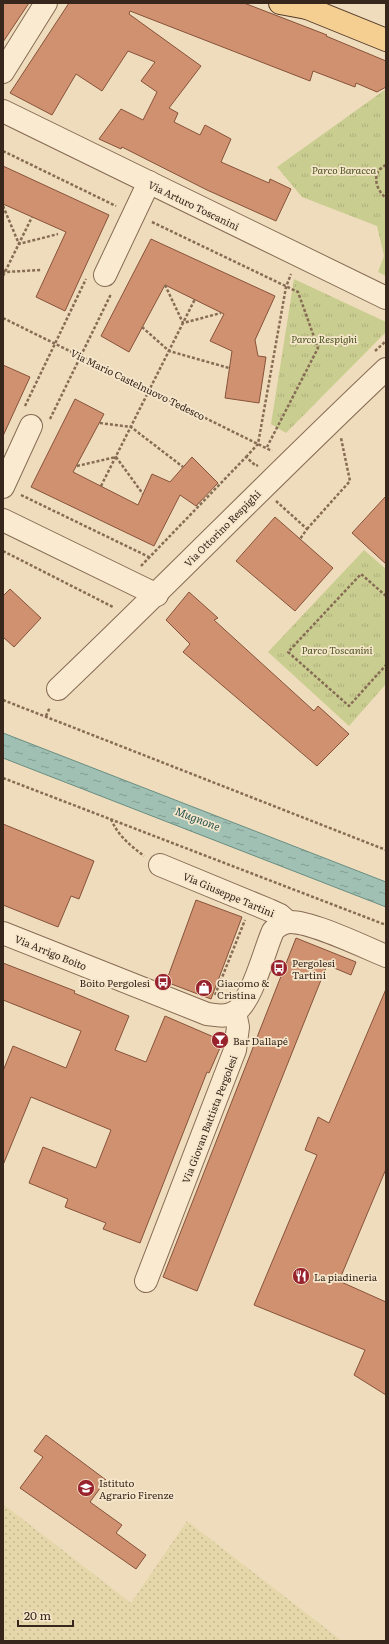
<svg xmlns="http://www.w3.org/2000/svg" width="389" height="1644" viewBox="0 0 389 1644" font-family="Literata,serif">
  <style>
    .farmland { fill: url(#farmland-dots) }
    .park { fill: url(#park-tufts) }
    .water { fill: url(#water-ripples); stroke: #688e81 }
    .building { fill: #cf9170; stroke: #87533a }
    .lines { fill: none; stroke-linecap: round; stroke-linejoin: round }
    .minor-casing { stroke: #876c55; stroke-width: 24 }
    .major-casing { stroke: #543b2a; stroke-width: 24 }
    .path { stroke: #876c55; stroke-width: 2.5; stroke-dasharray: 3 2; stroke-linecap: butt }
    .minor { stroke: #faeacf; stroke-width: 22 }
    .major { stroke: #f5cf91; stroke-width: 22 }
    .labels { text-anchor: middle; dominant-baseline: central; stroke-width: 3.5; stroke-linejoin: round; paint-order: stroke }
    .park-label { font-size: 10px; font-style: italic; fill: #4a5320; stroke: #f6e7cc }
    .street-label { font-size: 10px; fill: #36261b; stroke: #f6e7cc }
    .poi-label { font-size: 10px; fill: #36261b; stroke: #f6e7cc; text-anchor: start }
    .water-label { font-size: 11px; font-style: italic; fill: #295650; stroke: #f6e7cc }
  </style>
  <defs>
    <pattern id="farmland-dots" width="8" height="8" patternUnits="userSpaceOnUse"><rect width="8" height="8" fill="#e5d7a9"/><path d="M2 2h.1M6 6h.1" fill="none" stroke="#c5b891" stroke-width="1.8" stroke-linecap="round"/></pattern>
    <pattern id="park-tufts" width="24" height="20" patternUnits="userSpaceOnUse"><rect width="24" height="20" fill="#cacd90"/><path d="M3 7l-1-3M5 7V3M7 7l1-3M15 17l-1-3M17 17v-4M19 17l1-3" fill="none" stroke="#aeb07c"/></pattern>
    <pattern id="water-ripples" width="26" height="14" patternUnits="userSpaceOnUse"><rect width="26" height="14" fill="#a0c0b4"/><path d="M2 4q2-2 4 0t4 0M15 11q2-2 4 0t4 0" fill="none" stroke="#839c92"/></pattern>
  </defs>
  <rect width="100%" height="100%" fill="#efdcbc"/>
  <path class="farmland" d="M 3,1504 L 131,1603 L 187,1521 L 342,1641 L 3,1641 Z"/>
  <g class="park">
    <path d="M 386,89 L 386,276 L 378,272 L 384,256 L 377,226 L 302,197 L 277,167 Z"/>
    <path d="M 294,279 L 386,322 L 386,332 L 286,433 L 271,424 Z"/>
    <path d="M 364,550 L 386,569 L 386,684 L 349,726 L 268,652 Z"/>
  </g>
  <path class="water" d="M 3,733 L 386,882 L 386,907 L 3,758 Z"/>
  <g class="building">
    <path d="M 3,3 L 29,3 L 3,42 Z"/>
    <path d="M 69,3 L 244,3 L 327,35 L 326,36 L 386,61 L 386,87 L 377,92 L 356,83 L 355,87 L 313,71 L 310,81 L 130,11 L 129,14 L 201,66 L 169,108 L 178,113 L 174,122 L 200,135 L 205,125 L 231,139 L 221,162 L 269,183 L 270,179 L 291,189 L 276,221 L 207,190 L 122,147 L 121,149 L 99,139 L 121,109 L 143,120 L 157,92 L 141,81 L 155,62 L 128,51 L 102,91 L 76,74 L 52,115 L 10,93 Z"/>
    <path d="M 3,166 L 109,215 L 65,311 L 36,297 L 66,232 L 3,204 Z"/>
    <path d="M 151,239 L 275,296 L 255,340 L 258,356 L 266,357 L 259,403 L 225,398 L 232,351 L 210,341 L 224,314 L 165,285 L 129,352 L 101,336 Z"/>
    <path d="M 3,365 L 30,377 L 3,436 Z"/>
    <path d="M 75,399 L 104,414 L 73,472 L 138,505 L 152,474 L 170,482 L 192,457 L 218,483 L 196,506 L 180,495 L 154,546 L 31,487 Z"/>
    <path d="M 386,496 L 386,564 L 352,533 Z"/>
    <path d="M 275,517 L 333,568 L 295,611 L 236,561 Z"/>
    <path d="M 10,589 L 41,618 L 14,647 L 3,637 L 3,596 Z"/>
    <path d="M 189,592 L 218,618 L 214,620 L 314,711 L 318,706 L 349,734 L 317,766 L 183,652 L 190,644 L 166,620 Z"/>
    <path d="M 3,824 L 94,861 L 79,899 L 71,896 L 58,927 L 3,905 Z"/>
    <path d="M 196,900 L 242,917 L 211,999 L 166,982 Z"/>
    <path d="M 296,938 L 356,962 L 351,975 L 327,965 L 197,1291 L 163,1277 Z"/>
    <path d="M 3,963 L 75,991 L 74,993 L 129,1016 L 115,1050 L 146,1062 L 165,1016 L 223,1041 L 209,1073 L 207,1072 L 140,1243 L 103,1229 L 106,1223 L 65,1207 L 68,1199 L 29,1183 L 43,1147 L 96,1168 L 111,1130 L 31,1097 L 3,1165 L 3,1071 L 13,1046 L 66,1068 L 81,1031 L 3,1000 Z"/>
    <path d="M 386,989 L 386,1169 L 339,1281 L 386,1302 L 386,1395 L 354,1375 L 365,1350 L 254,1305 L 317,1155 L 305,1150 L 318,1117 L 329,1123 Z"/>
    <path d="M 46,1435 L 106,1480 L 90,1502 L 122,1525 L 116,1533 L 146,1555 L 136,1569 L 20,1488 L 43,1457 L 34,1451 Z"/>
  </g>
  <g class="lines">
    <defs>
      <g id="minor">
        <path d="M 3,72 L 46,3"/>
        <path d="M 3,111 L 386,298"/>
        <path d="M 105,275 L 149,182"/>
        <path d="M 3,487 L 31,426"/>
        <path d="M 3,520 L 157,595"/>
        <path d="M 58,689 C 169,583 275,474 386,369"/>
        <path d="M 160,865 L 269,910 L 280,915 L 288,922"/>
        <path d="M 3,933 L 207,1014 C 216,1015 226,1018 235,1012 C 252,1002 264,951 273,931 C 277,926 283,923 289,922 C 311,921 364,947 386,956"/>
        <path d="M 146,1281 L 235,1050 L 238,1027 L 235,1012"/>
      </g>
      <g id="major">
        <path d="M 280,3 L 307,8"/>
        <path d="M 300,3 L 307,8 L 386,40"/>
      </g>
    </defs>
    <use href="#minor" class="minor-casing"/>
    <use href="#major" class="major-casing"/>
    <g class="path">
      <path d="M 3,151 L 116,206"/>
      <path d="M 386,165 C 371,172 375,189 386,198"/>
      <path d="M 3,206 L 19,244 L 58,234"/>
      <path d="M 152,222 L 298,292 L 318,348 L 267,447"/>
      <path d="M 3,270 L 5,272 L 41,270"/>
      <path d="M 3,276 L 32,217"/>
      <path d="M 165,285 L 183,323 L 221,313"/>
      <path d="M 3,318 L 272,451"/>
      <path d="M 142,327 L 169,351 L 229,368"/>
      <path d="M 375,351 L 386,341"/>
      <path d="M 25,406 L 86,279"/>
      <path d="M 50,419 L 111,294"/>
      <path d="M 100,423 L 131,427 L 183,467"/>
      <path d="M 246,457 L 258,444 L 286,287 L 291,274"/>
      <path d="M 77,466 L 116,457 L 143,494"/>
      <path d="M 101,486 L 195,299"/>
      <path d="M 21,495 L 149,557"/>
      <path d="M 276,501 L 307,529 L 300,539"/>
      <path d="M 307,529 L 350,481 L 341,438"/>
      <path d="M 3,551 L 113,607"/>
      <path d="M 141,566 L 246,457 L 256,466 L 258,465"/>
      <path d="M 386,596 L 361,574 L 288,652 L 349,706 L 386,665"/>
      <path d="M 3,700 L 386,850"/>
      <path d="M 46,716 L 50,707"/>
      <path d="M 3,778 L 386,925"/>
      <path d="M 111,819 C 118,836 130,845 144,856"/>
      <path d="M 215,995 L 245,920"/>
    </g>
    <use href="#minor" class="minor"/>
    <use href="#major" class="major"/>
  </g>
  <defs>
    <symbol id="bus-disc" viewBox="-11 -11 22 22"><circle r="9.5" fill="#98232d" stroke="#f6e7cc"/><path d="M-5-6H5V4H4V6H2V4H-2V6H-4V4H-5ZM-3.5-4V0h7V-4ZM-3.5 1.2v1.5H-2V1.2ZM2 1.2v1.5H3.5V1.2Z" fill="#fff"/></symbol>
    <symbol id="shop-disc" viewBox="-11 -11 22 22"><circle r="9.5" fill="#98232d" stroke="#f6e7cc"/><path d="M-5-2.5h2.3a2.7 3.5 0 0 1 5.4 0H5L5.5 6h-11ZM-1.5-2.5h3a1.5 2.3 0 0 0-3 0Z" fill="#fff"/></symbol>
    <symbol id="bar-disc" viewBox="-11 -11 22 22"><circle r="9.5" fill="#98232d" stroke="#f6e7cc"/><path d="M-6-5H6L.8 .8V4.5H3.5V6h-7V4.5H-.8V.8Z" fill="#fff"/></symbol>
    <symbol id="restaurant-disc" viewBox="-11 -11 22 22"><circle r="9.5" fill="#98232d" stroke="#f6e7cc"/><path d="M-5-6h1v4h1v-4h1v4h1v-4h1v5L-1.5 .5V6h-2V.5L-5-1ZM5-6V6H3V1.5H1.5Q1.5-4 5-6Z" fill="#fff"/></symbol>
    <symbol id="school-disc" viewBox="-11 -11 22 22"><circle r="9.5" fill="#98232d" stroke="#f6e7cc"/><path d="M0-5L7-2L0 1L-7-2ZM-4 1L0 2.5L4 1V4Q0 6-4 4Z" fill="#fff"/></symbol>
  </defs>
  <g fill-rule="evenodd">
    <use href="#bus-disc" x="269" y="958" width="20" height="20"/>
    <use href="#bus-disc" x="153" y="972" width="20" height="20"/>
    <use href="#shop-disc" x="194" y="978" width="20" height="20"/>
    <use href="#bar-disc" x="210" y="1030" width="20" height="20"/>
    <use href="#restaurant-disc" x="291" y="1266" width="20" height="20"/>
    <use href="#school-disc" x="76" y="1478" width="20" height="20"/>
  </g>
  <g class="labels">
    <g class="park-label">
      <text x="344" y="169">Parco Baracca</text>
      <text x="324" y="338">Parco Respighi</text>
      <text x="337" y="649">Parco Toscanini</text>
    </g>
    <g class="street-label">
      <text transform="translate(194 205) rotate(26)">Via Arturo Toscanini</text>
      <text transform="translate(138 384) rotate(26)">Via Mario Castelnuovo Tedesco</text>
      <text transform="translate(222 528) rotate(-45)">Via Ottorino Respighi</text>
      <text transform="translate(229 894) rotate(23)">Via Giuseppe Tartini</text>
      <text transform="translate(51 952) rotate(22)">Via Arrigo Boito</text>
      <text transform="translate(209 1119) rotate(-69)">Via Giovan Battista Pergolesi</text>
    </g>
    <g class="poi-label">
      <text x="292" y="962">Pergolesi<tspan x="292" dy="12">Tartini</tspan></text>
      <text x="150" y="982" text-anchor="end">Boito Pergolesi</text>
      <text x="217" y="982">Giacomo &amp;<tspan x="217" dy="12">Cristina</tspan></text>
      <text x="233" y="1040">Bar Dallapé</text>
      <text x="314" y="1276">La piadineria</text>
      <text x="99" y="1482">Istituto<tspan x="99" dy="12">Agrario Firenze</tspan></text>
    </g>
    <g class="water-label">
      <text transform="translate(198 818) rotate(21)">Mugnone</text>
    </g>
  </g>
  <rect width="389" height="1644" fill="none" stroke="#36261b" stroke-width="8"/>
  <path d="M18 1620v6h55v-6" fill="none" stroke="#36261b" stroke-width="2"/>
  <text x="24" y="1620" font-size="12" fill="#36261b" stroke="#f6e7cc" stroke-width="3" paint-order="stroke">20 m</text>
</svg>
